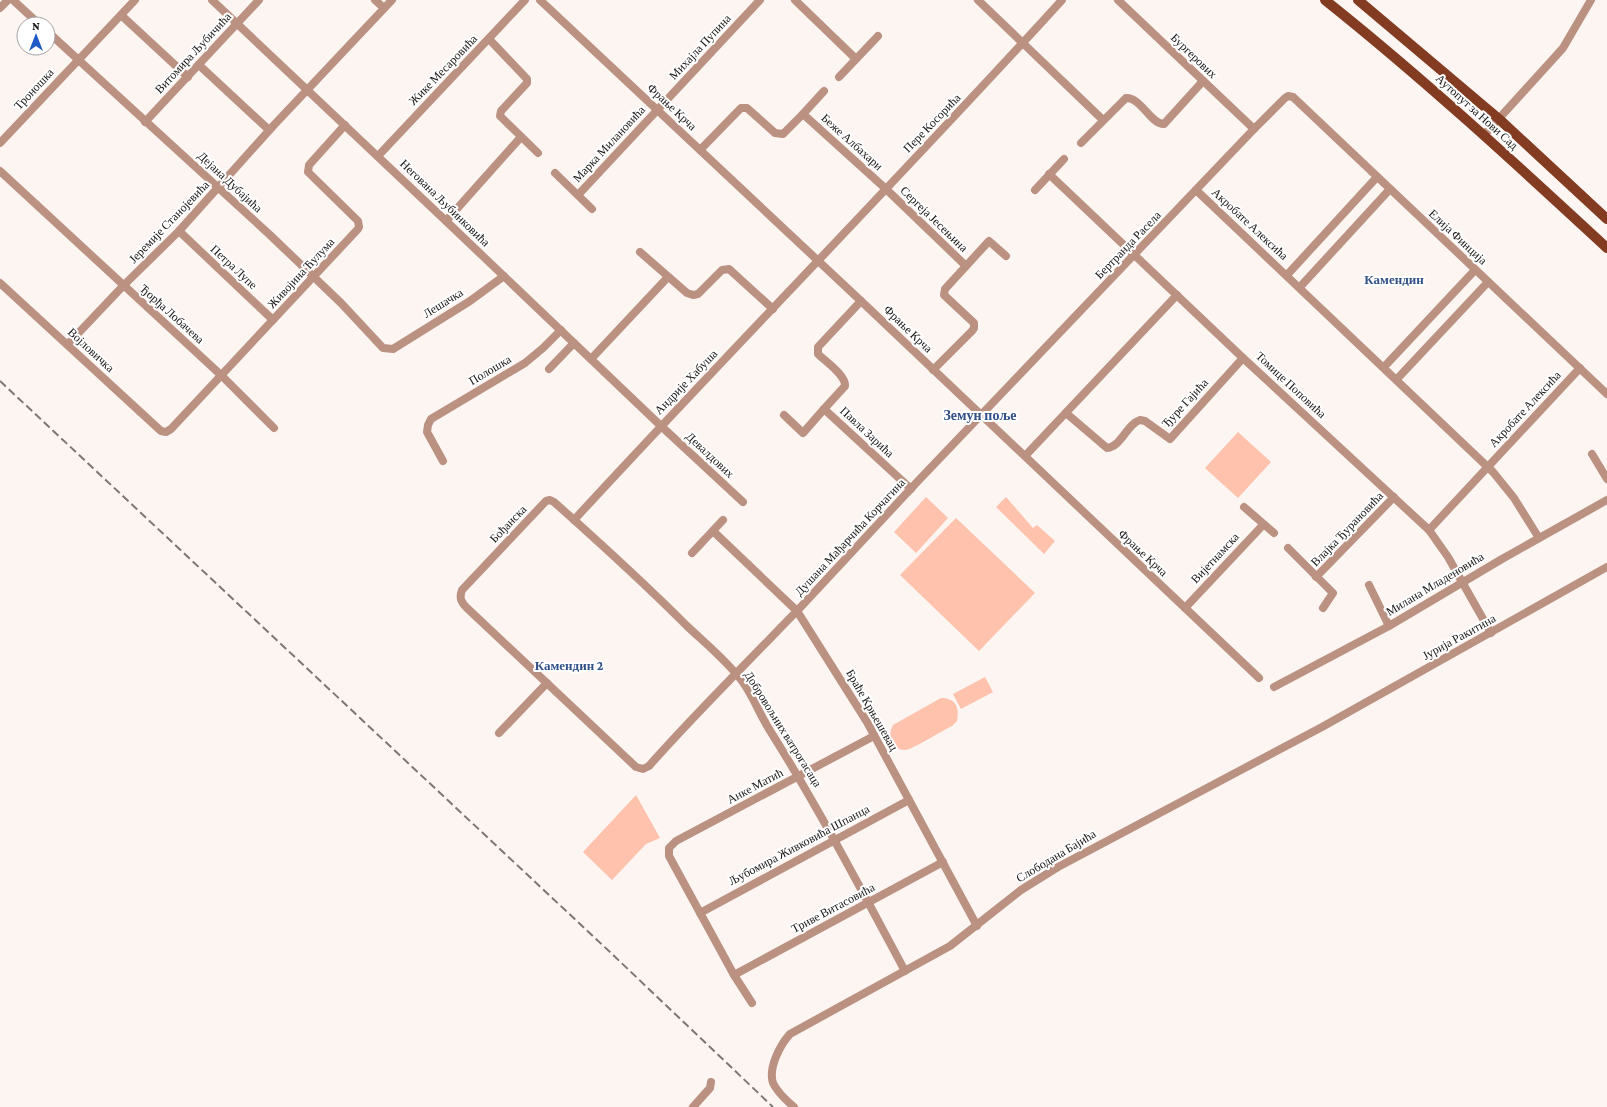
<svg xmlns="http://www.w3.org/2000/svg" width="1607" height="1107" viewBox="0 0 1607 1107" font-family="'Crimson Pro',serif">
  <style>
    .green { fill: #ffc2ac }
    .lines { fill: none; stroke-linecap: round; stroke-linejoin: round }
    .minor { stroke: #bb9182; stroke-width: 8 }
    .major { stroke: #833c21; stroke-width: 10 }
    .rail { stroke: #7b7775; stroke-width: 2; stroke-dasharray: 8 4; stroke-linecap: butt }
    .labels { text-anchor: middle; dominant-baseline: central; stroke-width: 4; stroke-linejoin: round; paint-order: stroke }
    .street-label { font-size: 12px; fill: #191716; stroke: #fff }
    .neighbourhood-label { font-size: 13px; font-weight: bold; fill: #315088; stroke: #fff }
    .quarter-label { font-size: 14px; font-weight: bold; fill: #315088; stroke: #fff }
  </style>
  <rect width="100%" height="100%" fill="#fcf5f2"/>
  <g class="green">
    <path d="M 1238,432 L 1271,462 L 1238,498 L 1205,468 Z"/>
    <path d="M 926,497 L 948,518 L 916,553 L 894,532 Z"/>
    <path d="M 1006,497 L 1033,528 L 1037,525 L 1055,541 L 1044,554 L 996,507 Z"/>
    <path d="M 956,518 L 1035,593 L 979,651 L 900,575 Z"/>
    <path d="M 985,677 L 993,692 L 961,709 L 953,694 Z"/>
    <path d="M 941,698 C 955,698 960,707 957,721 L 952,726 C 943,730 912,750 905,750 C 901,750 896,748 894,745 C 888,739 890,732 893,725 Z"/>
    <path d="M 636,795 L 660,838 L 646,844 L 612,880 L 583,852 Z"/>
  </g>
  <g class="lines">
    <g class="minor">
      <path d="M 13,0 L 39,24"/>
      <path d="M 212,0 L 446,221 L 661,426 L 743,502"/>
      <path d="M 375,0 L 384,8"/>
      <path d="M 540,0 L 861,301 L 1259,678"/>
      <path d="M 795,0 L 856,59"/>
      <path d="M 978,0 L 1103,120"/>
      <path d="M 1118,0 L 1254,129"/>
      <path d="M 0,8 L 8,0"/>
      <path d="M 121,15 L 188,77"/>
      <path d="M 48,32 L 270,235 L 341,303 L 383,348 L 393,349 L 470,301 L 504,276"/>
      <path d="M 489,39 L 527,79 L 527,83 L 501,111 L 500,116 L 538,153"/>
      <path d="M 199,65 L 269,130"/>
      <path d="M 839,77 L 878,36"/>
      <path d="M 803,114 L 824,91"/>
      <path d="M 145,122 L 259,0"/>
      <path d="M 1484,135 L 1554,58 L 1563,48 L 1591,0"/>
      <path d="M 0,143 L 135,0"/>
      <path d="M 1081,143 L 1126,98 C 1141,97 1151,125 1164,124 L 1203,81"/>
      <path d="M 700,150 L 741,108 L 747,108 L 775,133 L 783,134 L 803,114 L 886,189 L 966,266"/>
      <path d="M 378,156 L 525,0"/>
      <path d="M 0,171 L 222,376 L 274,428"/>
      <path d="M 555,173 L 592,209"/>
      <path d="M 1049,174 L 1243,358 L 1429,530 L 1448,557 L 1491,633"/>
      <path d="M 1035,190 L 1064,159"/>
      <path d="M 1196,190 L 1493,472 L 1514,498 L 1539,538"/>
      <path d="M 578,195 L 760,0"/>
      <path d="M 446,221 L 521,137"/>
      <path d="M 179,231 L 273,320"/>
      <path d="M 640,252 L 687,293 L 693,295 L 698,294 L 722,270 L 729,269 L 773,309"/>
      <path d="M 1287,275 L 1377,177"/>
      <path d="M 0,283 L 161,431 L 166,432 L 171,429 L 358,229 L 359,227 L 358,221 L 308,172 L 309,165 L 345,125"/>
      <path d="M 1300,287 L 1390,189"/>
      <path d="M 861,301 L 818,347 L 818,354 C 825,361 846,375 845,386 L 824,409 L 911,489"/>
      <path d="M 68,344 L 123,286 L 179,231 L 274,125 L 392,0"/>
      <path d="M 591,359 L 668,277"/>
      <path d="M 1384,367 L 1475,270"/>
      <path d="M 549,369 L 574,343"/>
      <path d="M 933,370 L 972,331 L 974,328 L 974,323 L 944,295 L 945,289 L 989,241 L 1006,256"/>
      <path d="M 1397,379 L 1488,282"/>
      <path d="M 1066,413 L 1107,448 C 1121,447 1127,424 1140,420 L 1145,421 L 1170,439 L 1243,358"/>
      <path d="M 784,415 L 803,433 L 824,409"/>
      <path d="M 1592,454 L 1607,479"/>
      <path d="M 1025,456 L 1177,295"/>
      <path d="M 443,461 L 427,432 L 428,425 L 431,419 L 525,363 L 543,348 L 561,330"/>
      <path d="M 1244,507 L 1274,533"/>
      <path d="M 574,520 C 735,345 902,176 1062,0"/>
      <path d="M 1429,530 L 1580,368"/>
      <path d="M 713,531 L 797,611 L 867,722 L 977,926"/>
      <path d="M 1288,548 L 1333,593 L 1323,608"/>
      <path d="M 692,553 L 723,520"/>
      <path d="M 1316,577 L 1394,497"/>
      <path d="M 1369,585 L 1389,626"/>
      <path d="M 1185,608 L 1263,525"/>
      <path d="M 1274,687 L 1389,626 L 1502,559 L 1607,500"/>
      <path d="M 499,733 L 547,683"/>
      <path d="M 700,913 L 909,800"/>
      <path d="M 905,971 C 861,889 818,807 769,729 C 759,713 753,696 742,681 C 727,661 705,643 687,626 C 644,583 599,542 554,502 L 550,500 L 546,501 L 462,590 C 459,598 461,602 467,608 L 636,767 L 643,769 L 649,766 C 694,715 742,668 789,619 L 797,611 L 918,481 L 1254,129 L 1285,98 L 1288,96 L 1293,97 L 1607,394"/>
      <path d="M 734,975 L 943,862"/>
      <path d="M 752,1003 L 734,975 L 669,856 L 669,848 L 676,841 L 874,736"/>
      <path d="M 693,1107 L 710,1088 L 711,1082"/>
      <path d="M 794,1107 C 787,1101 777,1092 773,1083 C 768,1068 780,1045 790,1034 L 950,946 L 1021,890 L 1058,867 L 1322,727 L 1607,567"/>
    </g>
    <g class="major">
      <path d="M 1325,0 C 1423,78 1515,163 1607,248"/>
      <path d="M 1358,0 L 1499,119 L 1607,219"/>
    </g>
    <path class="rail" d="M 0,381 L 611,953 L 773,1107"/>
  </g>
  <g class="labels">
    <g class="street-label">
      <text transform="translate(700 47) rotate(-47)">Михајла Пупина</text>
      <text transform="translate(193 53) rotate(-47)">Витомира Љубичића</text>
      <text transform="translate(1194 56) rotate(44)">Бургерових</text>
      <text transform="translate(443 70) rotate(-46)">Жике Месаровића</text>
      <text transform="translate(34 89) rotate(-47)">Троношка</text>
      <text transform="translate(672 107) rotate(43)">Фрање Крча</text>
      <text transform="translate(1477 112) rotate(42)">Аутопут за Нови Сад</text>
      <text transform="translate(932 123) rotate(-46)">Пере Косорића</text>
      <text transform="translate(852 142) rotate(42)">Беже Албахари</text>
      <text transform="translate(609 144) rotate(-47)">Марка Милановића</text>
      <text transform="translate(230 182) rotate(43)">Дејана Дубајића</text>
      <text transform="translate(445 203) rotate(44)">Негована Љубинковића</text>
      <text transform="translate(934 219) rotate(44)">Сергеја Јесењина</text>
      <text transform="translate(169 222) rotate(-46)">Јеремије Станојевића</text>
      <text transform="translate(1250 224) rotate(43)">Акробате Алексића</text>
      <text transform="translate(1458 237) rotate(43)">Елија Финција</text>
      <text transform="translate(1128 245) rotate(-46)">Бертранда Расела</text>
      <text transform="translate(234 267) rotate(43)">Петра Лупе</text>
      <text transform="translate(301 273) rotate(-47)">Живојина Ћулума</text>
      <text transform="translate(443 303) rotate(-32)">Лешачка</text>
      <text transform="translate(172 314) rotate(42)">Ђорђа Лобачева</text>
      <text transform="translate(908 329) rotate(44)">Фрање Крча</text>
      <text transform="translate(91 350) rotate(43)">Војловичка</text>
      <text transform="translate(490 370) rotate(-31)">Полошка</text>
      <text transform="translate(686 382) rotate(-46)">Андрије Хабуша</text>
      <text transform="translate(1291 385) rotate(43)">Томице Поповића</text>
      <text transform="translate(1185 403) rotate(-47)">Ђуре Гајића</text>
      <text transform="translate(1525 409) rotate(-47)">Акробате Алексића</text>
      <text transform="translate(867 432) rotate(43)">Павла Зарића</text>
      <text transform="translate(710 455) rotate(43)">Девалдових</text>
      <text transform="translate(508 524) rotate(-46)">Бођанска</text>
      <text transform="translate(1347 529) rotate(-46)">Влајка Ђурановића</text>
      <text transform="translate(850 537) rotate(-47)">Душана Мађарчића Корчагина</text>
      <text transform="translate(1143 553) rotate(43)">Фрање Крча</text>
      <text transform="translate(1215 558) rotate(-47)">Вијетнамска</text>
      <text transform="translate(1435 584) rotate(-31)">Милана Младеновића</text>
      <text transform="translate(1459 637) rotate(-29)">Јурија Ракитина</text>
      <text transform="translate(872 710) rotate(60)">Браће Крњешевац</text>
      <text transform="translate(783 729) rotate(58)">Добровољних ватрогасаца</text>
      <text transform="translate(755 786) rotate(-28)">Анке Матић</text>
      <text transform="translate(799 845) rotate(-28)">Љубомира Живковића Шпанца</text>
      <text transform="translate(1056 856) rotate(-31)">Слободана Бајића</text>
      <text transform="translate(833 908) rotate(-28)">Триве Витасовића</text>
    </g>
    <g class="neighbourhood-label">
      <text x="1394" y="279">Камендин</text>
      <text x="569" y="665">Камендин 2</text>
    </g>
    <g class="quarter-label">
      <text x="980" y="415">Земун поље</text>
    </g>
  </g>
  <g transform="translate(36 36)"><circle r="19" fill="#ffffff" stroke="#a3a2a2"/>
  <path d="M0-3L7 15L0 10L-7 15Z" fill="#1f59c6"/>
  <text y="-6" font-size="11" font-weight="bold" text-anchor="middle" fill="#191716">N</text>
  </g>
</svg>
